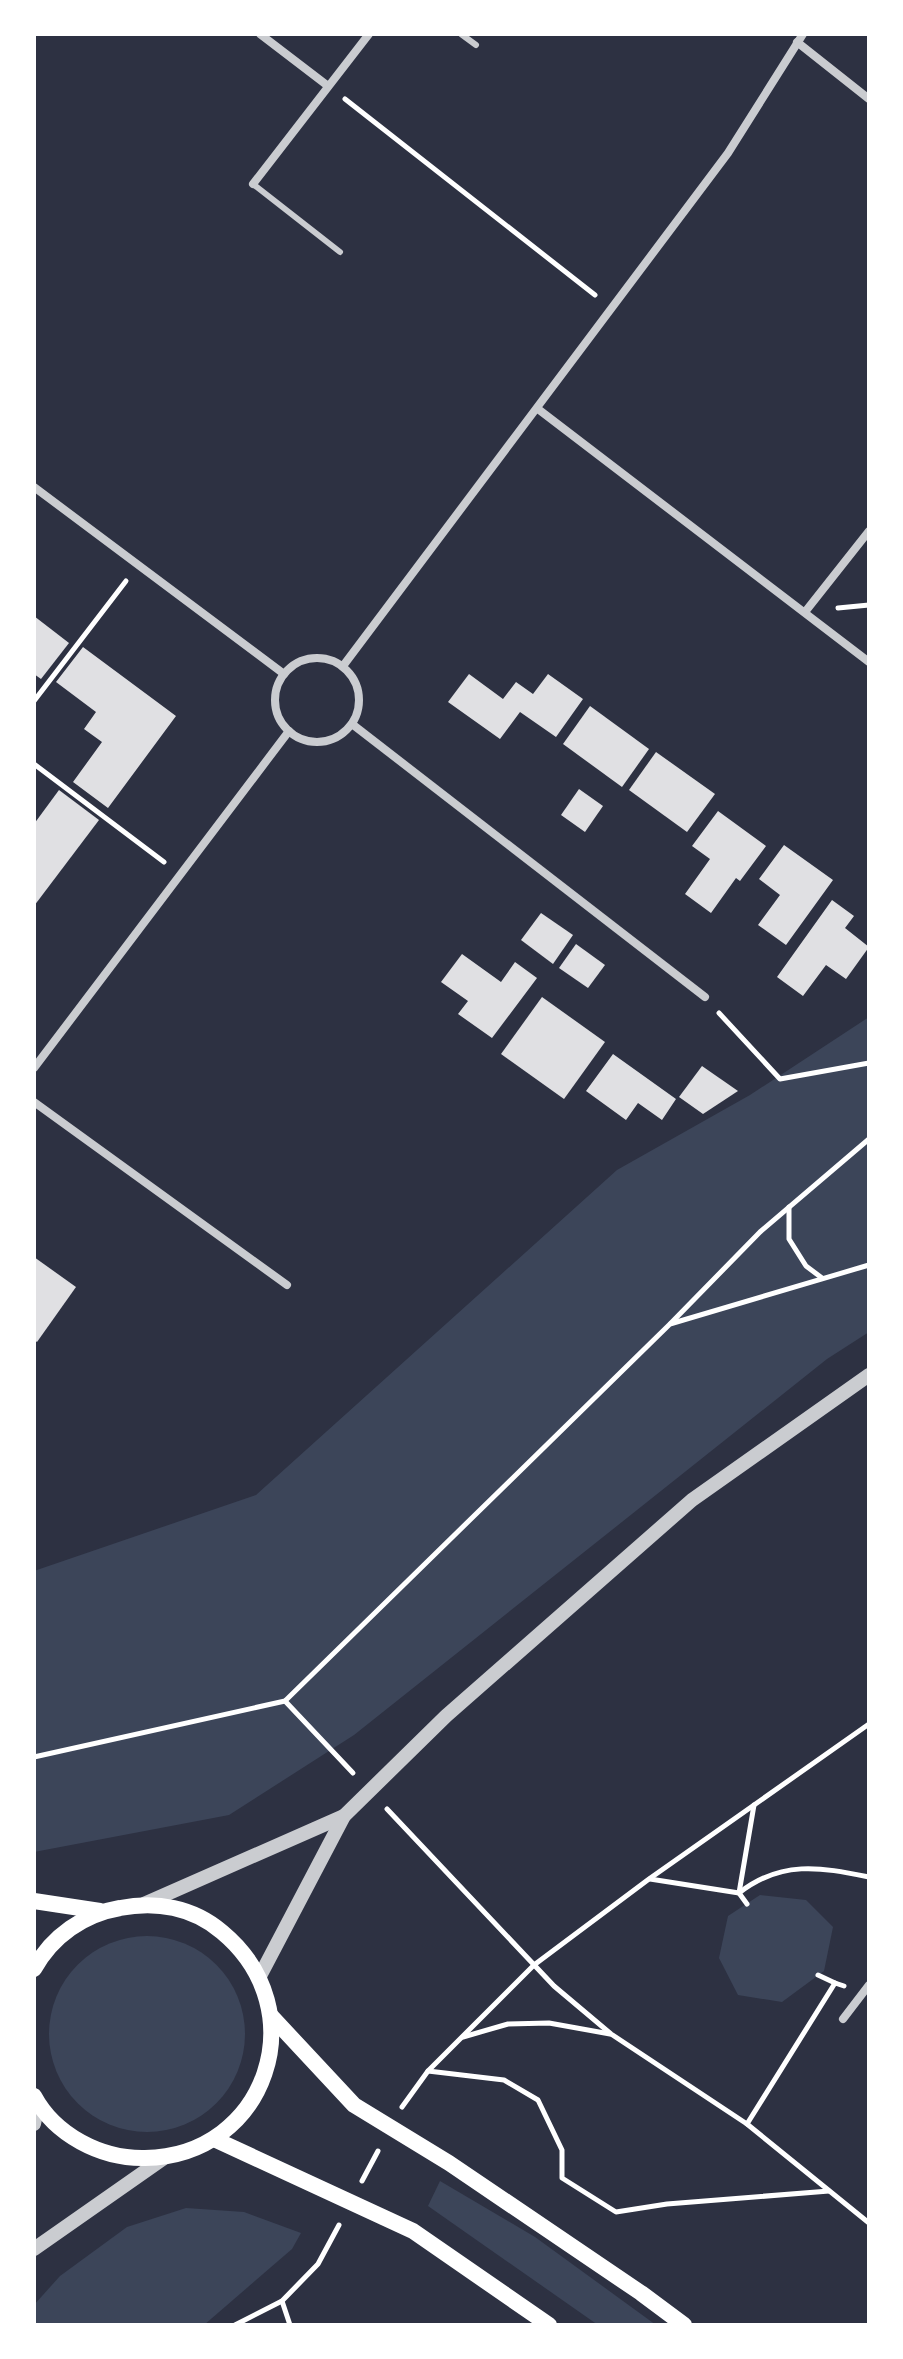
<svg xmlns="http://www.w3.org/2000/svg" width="903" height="2359" viewBox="0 0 903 2359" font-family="Quicksand,sans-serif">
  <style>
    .green { fill: #3c4559 }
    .building { fill: #e0e0e3 }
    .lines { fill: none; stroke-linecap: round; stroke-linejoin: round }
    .path { stroke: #fff; stroke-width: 5 }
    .service { stroke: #caccd0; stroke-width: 6 }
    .minor { stroke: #caccd0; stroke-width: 8 }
    .tertiary { stroke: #caccd0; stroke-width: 14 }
    .secondary { stroke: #fff; stroke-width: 16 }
  </style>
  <rect width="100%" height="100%" fill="#2d3142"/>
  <g class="green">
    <path d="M 869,1017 L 869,1332 L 827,1359 L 354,1735 L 229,1815 L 34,1852 L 34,1571 L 256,1495 L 617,1170 L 750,1095 Z"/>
    <path d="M 760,1895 L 806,1900 L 833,1927 L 824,1971 L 782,2002 L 738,1995 L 719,1958 L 728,1916 Z"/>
    <circle cx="147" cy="2034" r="98"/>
    <path d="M 440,2181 L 535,2237 L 656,2325 L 598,2325 L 428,2206 Z"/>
    <path d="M 186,2208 L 244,2212 L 301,2233 L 292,2249 L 204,2325 L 34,2325 L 34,2305 L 60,2276 L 127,2227 Z"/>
  </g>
  <g class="building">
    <path d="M 34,616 L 69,643 L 41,679 L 34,674 Z"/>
    <path d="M 83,647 L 176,716 L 108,808 L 73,782 L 102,742 L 84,729 L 96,712 L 56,682 Z"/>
    <path d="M 469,674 L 503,699 L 516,682 L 533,694 L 548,674 L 583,699 L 556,737 L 520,712 L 500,739 L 448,702 Z"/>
    <path d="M 590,706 L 649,749 L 622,787 L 563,744 Z"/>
    <path d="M 656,752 L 715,794 L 687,832 L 629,790 Z"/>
    <path d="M 579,789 L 603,806 L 585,832 L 561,815 Z"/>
    <path d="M 59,790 L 99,820 L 34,906 L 34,824 Z"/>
    <path d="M 718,811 L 766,846 L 740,881 L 736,878 L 711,913 L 685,894 L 710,859 L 692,846 Z"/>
    <path d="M 784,845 L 833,880 L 786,945 L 758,925 L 780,895 L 759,879 Z"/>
    <path d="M 832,900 L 854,916 L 845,928 L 869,947 L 846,979 L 826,965 L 803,996 L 777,977 Z"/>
    <path d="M 541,913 L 573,935 L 553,964 L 521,940 Z"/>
    <path d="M 576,944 L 605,965 L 588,988 L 559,968 Z"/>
    <path d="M 462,954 L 501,982 L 515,962 L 537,978 L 492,1038 L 458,1014 L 468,1001 L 441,982 Z"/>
    <path d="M 542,997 L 605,1042 L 564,1099 L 501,1054 Z"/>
    <path d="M 613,1054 L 676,1099 L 662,1120 L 638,1103 L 626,1120 L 586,1091 Z"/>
    <path d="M 702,1066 L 738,1091 L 703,1114 L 679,1097 Z"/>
    <path d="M 34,1257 L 76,1287 L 37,1342 L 34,1340 Z"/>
  </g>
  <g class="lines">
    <g class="path">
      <path d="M 345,99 L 595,295"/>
      <path d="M 838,608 L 869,605"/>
      <path d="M 34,701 L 126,581"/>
      <path d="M 34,764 L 164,862"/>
      <path d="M 719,1013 L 780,1079 L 869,1063"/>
      <path d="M 789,1207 L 789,1239 L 806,1266 L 822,1278"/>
      <path d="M 671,1323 L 760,1232 L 869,1139"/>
      <path d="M 285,1701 L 353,1773"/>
      <path d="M 34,1757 L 285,1701 L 670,1324 L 869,1265"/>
      <path d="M 387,1809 L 554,1986 L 611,2034 L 747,2124 L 869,2223"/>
      <path d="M 650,1879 L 739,1893 C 781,1860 820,1867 869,1877"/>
      <path d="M 747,1904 L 739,1893 L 754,1805"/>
      <path d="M 818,1975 L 835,1983"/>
      <path d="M 463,2037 L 508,2024 L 549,2023 L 610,2034"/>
      <path d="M 428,2071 L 504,2080 L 538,2100 L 562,2150 L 562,2178 L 616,2212 L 667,2204 L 829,2191"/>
      <path d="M 402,2107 L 428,2071 L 534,1965 L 649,1879 L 869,1724"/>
      <path d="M 747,2124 L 835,1983 L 844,1986"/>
      <path d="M 362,2181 L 378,2151"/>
      <path d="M 282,2301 L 290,2325"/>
      <path d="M 235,2325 L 282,2301 L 318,2264 L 339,2225"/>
    </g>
    <g class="service">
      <path d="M 461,34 L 476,45"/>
      <path d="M 253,184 L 340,252"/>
    </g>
    <g class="minor">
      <path d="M 260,34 L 328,86"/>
      <path d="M 797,42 L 869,99"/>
      <path d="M 253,184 L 369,34"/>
      <path d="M 538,409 L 869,662"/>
      <path d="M 34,487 L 284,674"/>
      <path d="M 805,612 L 869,531"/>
      <circle cx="317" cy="700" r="42"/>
      <path d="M 343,666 L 728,153 L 803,34"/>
      <path d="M 352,724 L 705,997"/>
      <path d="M 34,1068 L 289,731"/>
      <path d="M 34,1102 L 287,1285"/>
      <path d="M 843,2019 L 869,1985"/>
    </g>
    <g class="tertiary">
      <path d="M 144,1904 L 344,1816"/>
      <path d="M 260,1976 L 344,1816 L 446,1716 L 692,1500 L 869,1375"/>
      <path d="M 34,2124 L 38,2104"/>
      <path d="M 34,2249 L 164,2158"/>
    </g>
    <g class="secondary">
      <path d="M 34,1901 L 100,1911"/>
      <path d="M 34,1969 C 52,1936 84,1914 120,1908 C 156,1901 193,1907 222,1932 C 316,2010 267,2156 145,2158 C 101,2159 55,2135 34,2096"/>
      <path d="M 271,2016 L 354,2105 L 449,2163 L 641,2293 L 684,2325"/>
      <path d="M 214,2139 L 413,2231 L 549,2325"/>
    </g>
  </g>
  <rect width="903" height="2359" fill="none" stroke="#ffffff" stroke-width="72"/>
</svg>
